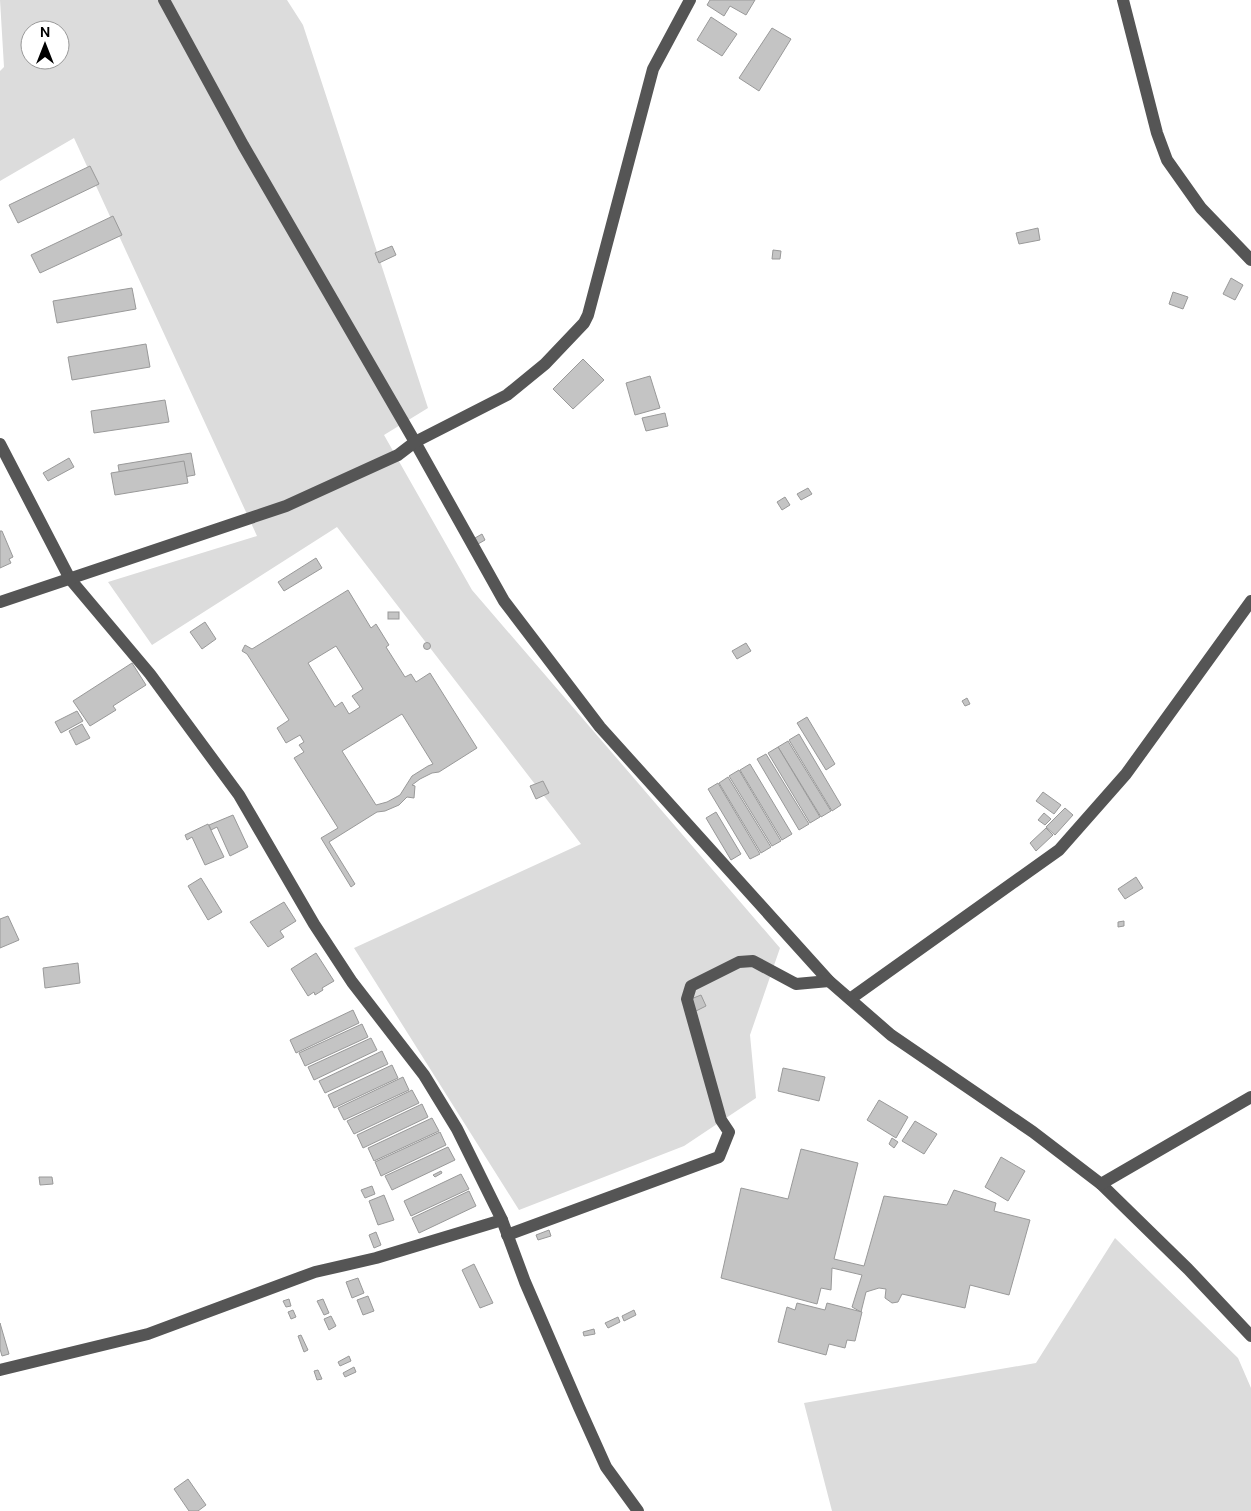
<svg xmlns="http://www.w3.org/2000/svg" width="1251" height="1511" viewBox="0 0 1251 1511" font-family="'DM Sans',sans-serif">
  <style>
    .green { fill: #dcdcdc; fill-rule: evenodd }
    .building { fill: #c4c4c4; stroke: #999; fill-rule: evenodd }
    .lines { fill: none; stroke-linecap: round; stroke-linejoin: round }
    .minor { stroke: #555; stroke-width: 12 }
  </style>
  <rect width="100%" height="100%" fill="#fff"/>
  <g class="green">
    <path d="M 0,0 L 287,0 L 303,25 L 428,408 L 384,435 L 472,590 L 780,948 L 750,1035 L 756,1098 L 684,1146 L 519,1210 L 354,948 L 581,844 L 337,527 L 152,645 L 108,582 L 257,536 L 74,138 L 0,181 L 0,71 L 4,67 ZM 30,30 L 60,30 L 60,60 L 30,60 Z"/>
    <path d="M 1115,1238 L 1238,1358 L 1251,1388 L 1251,1511 L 832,1511 L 804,1403 L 1036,1363 Z"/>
  </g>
  <g class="building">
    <path d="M 710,0 L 755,0 L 746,15 L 730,6 L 724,16 L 707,5 Z"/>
    <path d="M 711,17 L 737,34 L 722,56 L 697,40 Z"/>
    <path d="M 772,28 L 791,39 L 759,91 L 739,78 Z"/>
    <path d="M 90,166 L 99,184 L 18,223 L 9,205 Z"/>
    <path d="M 113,216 L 122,235 L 40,273 L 31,255 Z"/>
    <path d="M 1038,228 L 1040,240 L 1019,244 L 1016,233 Z"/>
    <path d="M 392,246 L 396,255 L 379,263 L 375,253 Z"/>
    <path d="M 773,250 L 781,251 L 780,259 L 772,259 Z"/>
    <path d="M 1231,278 L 1243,285 L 1235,300 L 1223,294 Z"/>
    <path d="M 132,288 L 136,309 L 57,323 L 53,301 Z"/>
    <path d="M 1173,292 L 1188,297 L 1183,309 L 1169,304 Z"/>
    <path d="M 146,344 L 150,367 L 72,380 L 68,357 Z"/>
    <path d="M 583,359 L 604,380 L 573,409 L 553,389 Z"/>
    <path d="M 650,376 L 660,408 L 635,415 L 626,383 Z"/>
    <path d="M 165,400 L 169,422 L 94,433 L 91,411 Z"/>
    <path d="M 665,413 L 668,426 L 646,431 L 642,418 Z"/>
    <path d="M 191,453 L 195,475 L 122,488 L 118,465 Z"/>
    <path d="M 69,458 L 74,467 L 48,481 L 43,473 Z"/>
    <path d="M 184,461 L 188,483 L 115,495 L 111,473 Z"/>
    <path d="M 808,488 L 812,494 L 801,500 L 797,494 Z"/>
    <path d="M 785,497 L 790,505 L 782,510 L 777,502 Z"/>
    <path d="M 0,531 L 2,531 L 13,557 L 9,559 L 11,563 L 0,568 Z"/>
    <path d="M 482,534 L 485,540 L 478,544 L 475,538 Z"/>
    <path d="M 316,558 L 322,568 L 284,591 L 278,582 Z"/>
    <path d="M 348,590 L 371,628 L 376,624 L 389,645 L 386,647 L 405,677 L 411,674 L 416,682 L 430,673 L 477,748 L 439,772 L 432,773 L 420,779 L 412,785 L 415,786 L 414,798 L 407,797 L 399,805 L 385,811 L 377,812 L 329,842 L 355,884 L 351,887 L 321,838 L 338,828 L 294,758 L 304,752 L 299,745 L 304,742 L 300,735 L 286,743 L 277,728 L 289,720 L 247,654 L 242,651 L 245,645 L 252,649 ZM 336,646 L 363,689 L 352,696 L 360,707 L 349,714 L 342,702 L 335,707 L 308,663 ZM 402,714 L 433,764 L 428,766 L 412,776 L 400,795 L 387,802 L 376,805 L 342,751 Z"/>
    <rect x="388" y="612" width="11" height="7"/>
    <path d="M 205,622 L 216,639 L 202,649 L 190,632 Z"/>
    <circle cx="427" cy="646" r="3.5"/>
    <path d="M 746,643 L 751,651 L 737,659 L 732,651 Z"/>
    <path d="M 132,663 L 146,685 L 113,706 L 116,710 L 90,726 L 73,701 Z"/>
    <path d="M 967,698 L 970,704 L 965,706 L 962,701 Z"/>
    <path d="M 77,711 L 83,721 L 61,733 L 55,722 Z"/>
    <path d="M 807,717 L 835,764 L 826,770 L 797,723 Z"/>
    <path d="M 82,724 L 90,738 L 76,745 L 69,731 Z"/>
    <path d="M 799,734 L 841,805 L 832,811 L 789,740 Z"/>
    <path d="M 788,741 L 831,811 L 821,817 L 778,747 Z"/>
    <path d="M 778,747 L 820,817 L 810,823 L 768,753 Z"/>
    <path d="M 766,754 L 809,824 L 799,830 L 757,759 Z"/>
    <path d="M 750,764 L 792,834 L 782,840 L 740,770 Z"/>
    <path d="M 739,770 L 781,841 L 772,846 L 729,776 Z"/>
    <path d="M 728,777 L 771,847 L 761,853 L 719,783 Z"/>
    <path d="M 543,781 L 549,793 L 536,799 L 530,786 Z"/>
    <path d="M 718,783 L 760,854 L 750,859 L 708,789 Z"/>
    <path d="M 1043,792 L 1061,805 L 1054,814 L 1036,801 Z"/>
    <path d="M 1065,808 L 1073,815 L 1055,835 L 1046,827 Z"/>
    <path d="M 716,812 L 741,854 L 731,860 L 706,818 Z"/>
    <path d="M 1044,813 L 1051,819 L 1045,825 L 1038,820 Z"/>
    <path d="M 233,815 L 248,847 L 230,856 L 217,827 L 211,830 L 209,825 Z"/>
    <path d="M 208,824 L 224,857 L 205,865 L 192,837 L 187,840 L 185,835 Z"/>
    <path d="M 1046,828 L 1053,835 L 1036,851 L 1030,843 Z"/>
    <path d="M 1136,877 L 1143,888 L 1125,899 L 1118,889 Z"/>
    <path d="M 201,878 L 222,912 L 208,920 L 188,886 Z"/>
    <path d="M 284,902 L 296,921 L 280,931 L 284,937 L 268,947 L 250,922 Z"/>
    <path d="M 8,916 L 19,940 L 0,948 L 0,919 Z"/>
    <path d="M 1124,921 L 1124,926 L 1118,927 L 1118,922 Z"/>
    <path d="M 316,953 L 334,981 L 322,988 L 323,990 L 315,995 L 314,992 L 308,996 L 291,969 Z"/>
    <path d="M 78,963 L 80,983 L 45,988 L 43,968 Z"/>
    <path d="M 701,995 L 706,1006 L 696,1011 L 691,999 Z"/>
    <path d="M 353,1010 L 359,1023 L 296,1053 L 290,1040 Z"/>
    <path d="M 362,1024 L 368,1037 L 305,1066 L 299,1053 Z"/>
    <path d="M 371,1038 L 377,1050 L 314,1080 L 308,1067 Z"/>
    <path d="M 382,1051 L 388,1064 L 325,1093 L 319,1081 Z"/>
    <path d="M 392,1065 L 398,1078 L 334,1108 L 328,1095 Z"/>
    <path d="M 783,1068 L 825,1077 L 819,1101 L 778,1091 Z"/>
    <path d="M 403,1077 L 409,1090 L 344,1120 L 338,1108 Z"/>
    <path d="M 412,1090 L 419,1103 L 354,1134 L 347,1121 Z"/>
    <path d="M 879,1100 L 908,1117 L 896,1138 L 867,1120 Z"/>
    <path d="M 422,1104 L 428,1117 L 363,1148 L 357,1135 Z"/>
    <path d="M 432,1118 L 439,1131 L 374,1161 L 368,1148 Z"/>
    <path d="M 915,1121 L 937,1134 L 924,1154 L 902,1141 Z"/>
    <path d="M 440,1132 L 446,1145 L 381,1176 L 375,1162 Z"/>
    <path d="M 892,1138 L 898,1142 L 894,1148 L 889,1144 Z"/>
    <path d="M 448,1147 L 455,1160 L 392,1190 L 385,1176 Z"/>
    <path d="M 801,1149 L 858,1163 L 834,1259 L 864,1266 L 884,1196 L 947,1205 L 954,1190 L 996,1203 L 994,1211 L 1030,1220 L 1009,1295 L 970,1285 L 965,1308 L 902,1294 L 898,1302 L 892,1303 L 885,1298 L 886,1289 L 879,1288 L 866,1292 L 861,1312 L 852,1307 L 862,1275 L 832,1268 L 831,1290 L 821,1288 L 817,1304 L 721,1278 L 741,1188 L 788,1199 Z"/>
    <path d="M 1001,1157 L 1025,1171 L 1008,1201 L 985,1187 Z"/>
    <path d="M 441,1171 L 442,1173 L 435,1177 L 433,1175 Z"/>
    <path d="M 461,1174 L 469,1189 L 411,1216 L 404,1201 Z"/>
    <path d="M 39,1177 L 52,1177 L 53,1184 L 40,1185 Z"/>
    <path d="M 372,1186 L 375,1194 L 365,1198 L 361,1190 Z"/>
    <path d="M 469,1191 L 476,1206 L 419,1233 L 412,1218 Z"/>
    <path d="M 384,1195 L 394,1220 L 378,1225 L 369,1201 Z"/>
    <path d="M 549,1230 L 551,1236 L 538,1240 L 536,1235 Z"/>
    <path d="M 376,1232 L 381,1245 L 374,1248 L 369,1235 Z"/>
    <path d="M 474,1264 L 493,1303 L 480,1308 L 462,1270 Z"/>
    <path d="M 358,1278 L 364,1293 L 352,1298 L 346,1282 Z"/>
    <path d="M 368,1296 L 374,1311 L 363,1315 L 357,1300 Z"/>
    <path d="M 289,1299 L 291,1306 L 286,1307 L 283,1301 Z"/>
    <path d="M 323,1299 L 329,1313 L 324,1315 L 317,1301 Z"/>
    <path d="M 797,1303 L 825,1310 L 827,1303 L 862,1312 L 855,1341 L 847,1340 L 845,1348 L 829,1344 L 826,1355 L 778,1342 L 787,1307 L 795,1310 Z"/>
    <path d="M 293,1310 L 296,1317 L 291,1319 L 288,1312 Z"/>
    <path d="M 634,1310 L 636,1315 L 624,1321 L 622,1316 Z"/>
    <path d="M 331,1316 L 336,1326 L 329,1330 L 324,1319 Z"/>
    <path d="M 618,1317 L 620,1322 L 608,1328 L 605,1323 Z"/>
    <path d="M 0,1323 L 9,1354 L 2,1356 L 0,1349 Z"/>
    <path d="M 594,1329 L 595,1334 L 584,1336 L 583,1332 Z"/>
    <path d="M 301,1335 L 308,1350 L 304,1352 L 298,1336 Z"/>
    <path d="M 349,1356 L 351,1361 L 340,1366 L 338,1362 Z"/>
    <path d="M 354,1367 L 356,1372 L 345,1377 L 343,1373 Z"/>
    <path d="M 318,1370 L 322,1379 L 317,1380 L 314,1371 Z"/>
    <path d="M 188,1479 L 206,1505 L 198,1511 L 189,1511 L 174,1489 Z"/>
  </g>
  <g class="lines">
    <g class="minor">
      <path d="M 164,0 L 243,145 L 415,442 L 504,601 L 600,727 L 829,981 L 891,1035 L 1033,1132 L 1101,1184 L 1188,1269 L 1251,1336"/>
      <path d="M 1123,0 L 1157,133 L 1167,160 L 1201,208 L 1251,260"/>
      <path d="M 0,444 L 70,579 L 150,674 L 239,795 L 314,924 L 352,982 L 424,1075 L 457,1129 L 502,1220 L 525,1282 L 579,1407 L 606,1467 L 638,1511"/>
      <path d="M 0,602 L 286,506 L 398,455 L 415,442 L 507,395 L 545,364 L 584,323 L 588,315 L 653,69 L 690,0"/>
      <path d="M 850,999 L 1059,850 L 1126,774 L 1251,601"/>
      <path d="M 1101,1184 L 1251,1097"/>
      <path d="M 507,1235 L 719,1157 L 729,1132 L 721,1120 L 687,999 L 691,986 L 739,962 L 753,961 L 796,984 L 829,981"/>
      <path d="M 0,1370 L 148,1334 L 315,1272 L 376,1258 L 502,1220"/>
    </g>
  </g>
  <g transform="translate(45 45)"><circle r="24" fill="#ffffff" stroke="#999999"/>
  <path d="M0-4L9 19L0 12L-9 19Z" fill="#000000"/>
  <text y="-8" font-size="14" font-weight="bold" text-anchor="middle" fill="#000000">N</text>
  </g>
</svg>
